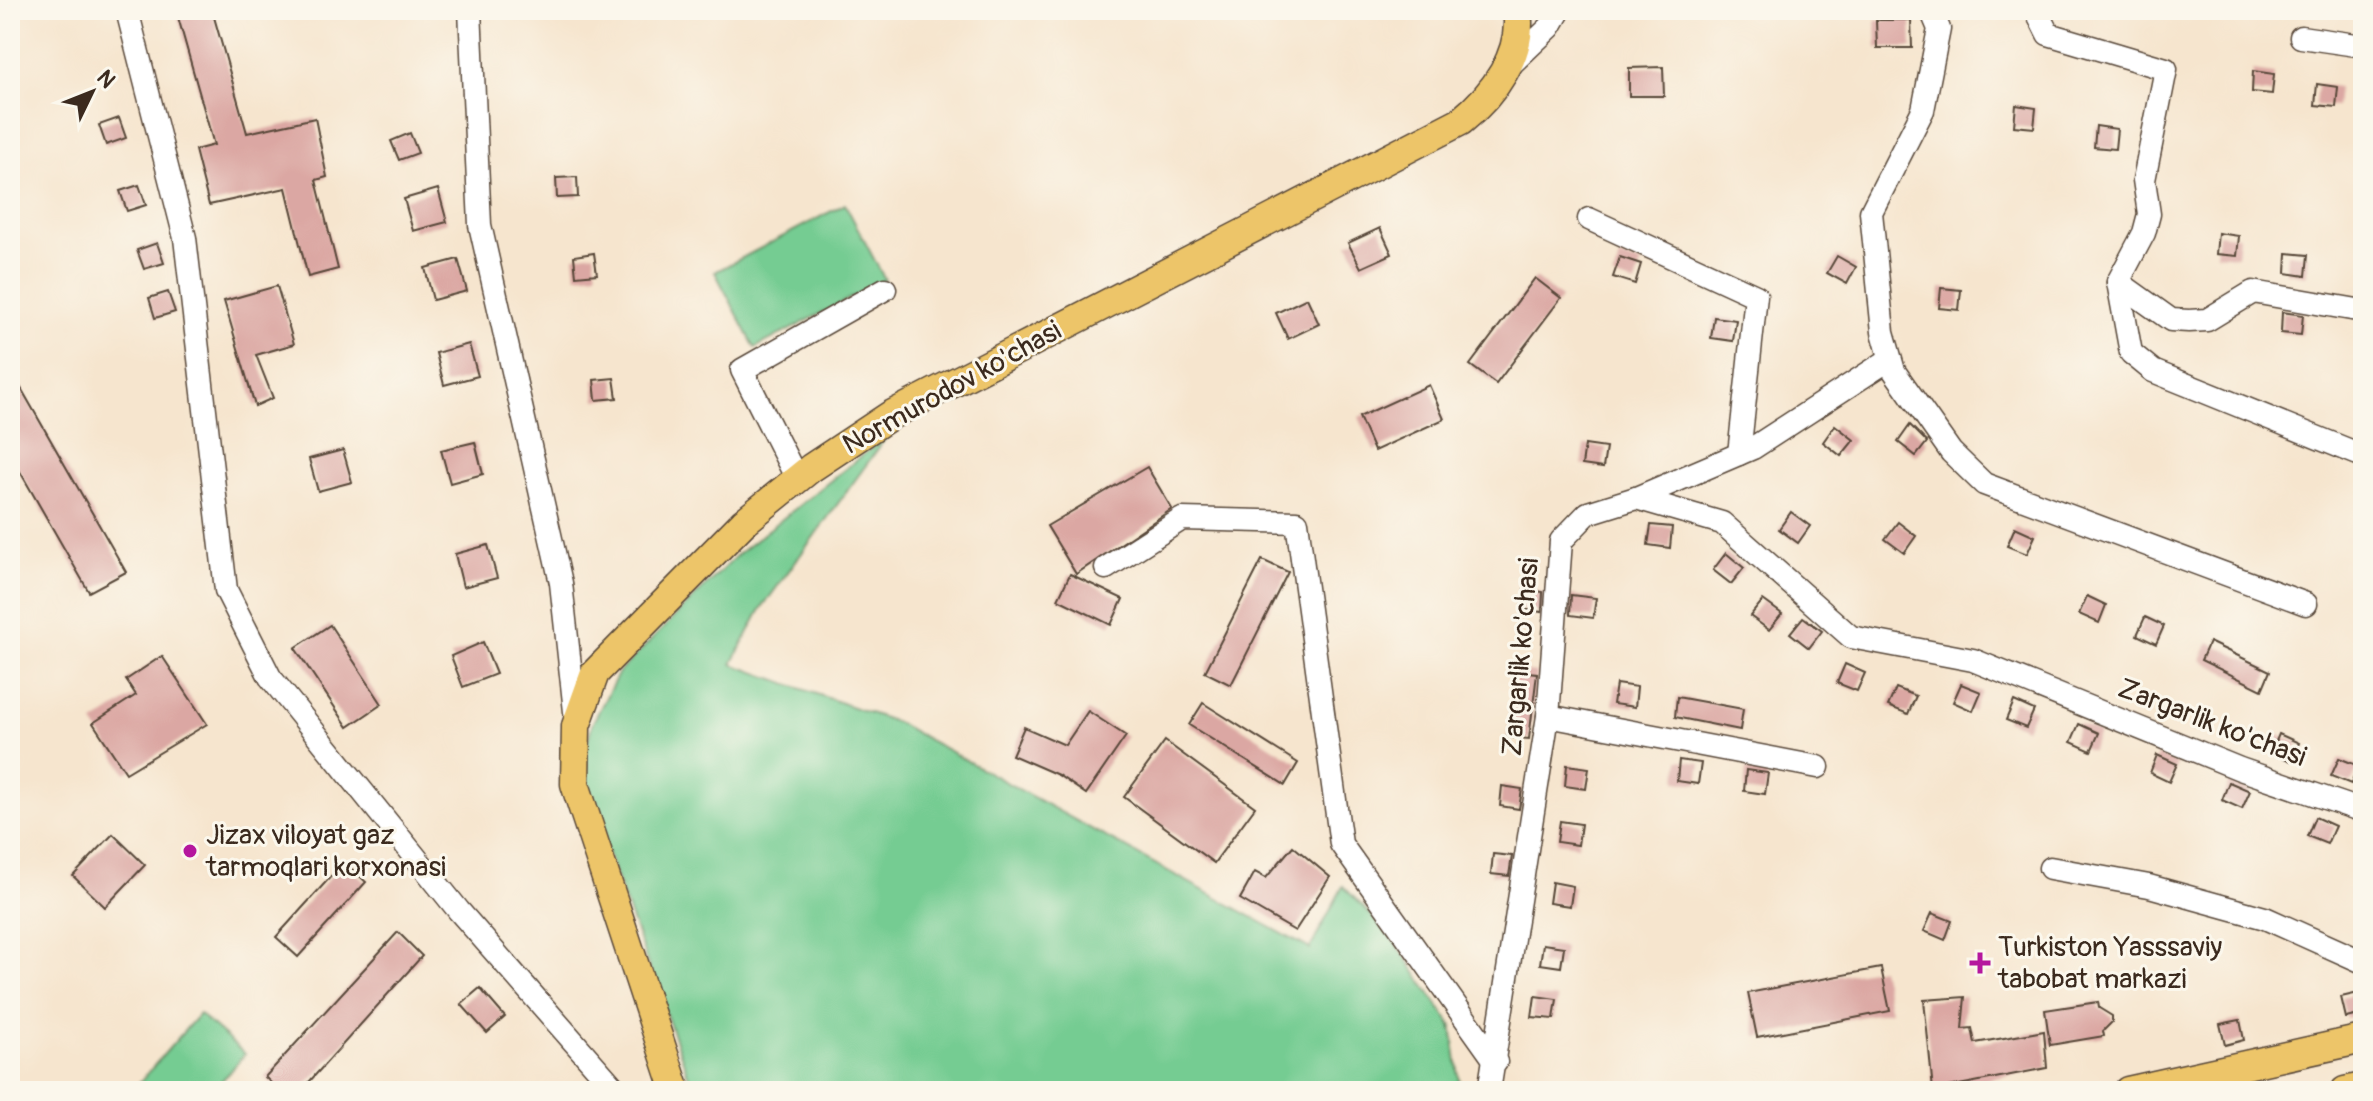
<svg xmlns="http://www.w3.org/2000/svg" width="2373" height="1101" viewBox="0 0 2373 1101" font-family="Pangolin,sans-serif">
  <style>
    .green { fill: #74cc92; stroke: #587b58; stroke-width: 2 }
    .building { fill: #dba7a3 }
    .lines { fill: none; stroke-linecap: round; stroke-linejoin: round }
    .minor-casing { stroke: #574638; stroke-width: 25 }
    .major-casing { stroke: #574638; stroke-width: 31 }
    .minor { stroke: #fff; stroke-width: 22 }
    .major { stroke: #edc569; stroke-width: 28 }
    .poi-dot { fill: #b5179e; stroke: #fbf7ec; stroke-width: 3 }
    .labels { text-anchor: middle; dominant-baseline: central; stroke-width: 6; stroke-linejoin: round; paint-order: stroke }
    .street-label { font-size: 28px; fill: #3b2a1e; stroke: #fbf7ec }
    .poi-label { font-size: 28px; fill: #3b2a1e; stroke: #fbf7ec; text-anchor: start }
  </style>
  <rect width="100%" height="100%" fill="#fbf7ec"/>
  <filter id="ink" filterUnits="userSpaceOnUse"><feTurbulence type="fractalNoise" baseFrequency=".0125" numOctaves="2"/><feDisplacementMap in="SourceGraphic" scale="16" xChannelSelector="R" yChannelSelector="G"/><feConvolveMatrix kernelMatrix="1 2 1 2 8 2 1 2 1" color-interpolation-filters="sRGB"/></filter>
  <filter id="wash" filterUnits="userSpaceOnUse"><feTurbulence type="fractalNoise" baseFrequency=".006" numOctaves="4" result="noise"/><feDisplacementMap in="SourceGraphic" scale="32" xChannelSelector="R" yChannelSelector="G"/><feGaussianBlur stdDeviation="1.8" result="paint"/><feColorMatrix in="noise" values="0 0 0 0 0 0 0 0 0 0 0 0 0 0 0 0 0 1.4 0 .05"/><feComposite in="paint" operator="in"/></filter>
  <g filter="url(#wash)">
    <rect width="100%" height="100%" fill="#f6e5ce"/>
    <g class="green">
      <path d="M 845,204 L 885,280 L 755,348 L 715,272 Z"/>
      <path d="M 888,435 L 761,609 L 732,664 L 898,723 L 1310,949 L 1343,886 L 1391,936 L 1452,1026 L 1461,1091 L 694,1091 L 587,797 L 585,750 L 593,722 L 619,672 L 738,554 Z"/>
      <path d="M 199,1014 L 245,1054 L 213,1091 L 132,1091 Z"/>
    </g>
    <g id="blocks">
      <g class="building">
        <path d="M 176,10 L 212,10 L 247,133 L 315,118 L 327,177 L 316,180 L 338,269 L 308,277 L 286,188 L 209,205 L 195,150 L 214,145 Z"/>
        <path d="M 1876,20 L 1911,20 L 1912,48 L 1877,48 Z"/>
        <path d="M 1663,67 L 1664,96 L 1629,96 L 1629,68 Z"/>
        <path d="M 2253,71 L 2274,74 L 2272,94 L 2252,92 Z"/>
        <path d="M 2317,84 L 2338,87 L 2336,107 L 2315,105 Z"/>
        <path d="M 2016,105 L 2036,108 L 2034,128 L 2014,126 Z"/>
        <path d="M 119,118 L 126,138 L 106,145 L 99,125 Z"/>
        <path d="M 2096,126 L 2117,129 L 2115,149 L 2094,147 Z"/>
        <path d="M 410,133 L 418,153 L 399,160 L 391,141 Z"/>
        <path d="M 577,177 L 578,197 L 557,198 L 556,178 Z"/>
        <path d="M 139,185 L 146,205 L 127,211 L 120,191 Z"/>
        <path d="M 438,189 L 447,222 L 413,231 L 404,199 Z"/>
        <path d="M 1380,228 L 1392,254 L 1361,268 L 1348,243 Z"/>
        <path d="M 2218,233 L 2239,236 L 2237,256 L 2216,254 Z"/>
        <path d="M 157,243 L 164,263 L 144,269 L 137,250 Z"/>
        <path d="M 594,253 L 597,274 L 576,276 L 574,256 Z"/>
        <path d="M 2287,253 L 2308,255 L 2306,276 L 2286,273 Z"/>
        <path d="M 1837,256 L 1856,267 L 1847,284 L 1827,273 Z"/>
        <path d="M 1620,257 L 1641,264 L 1635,284 L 1613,277 Z"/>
        <path d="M 458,259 L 467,291 L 433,300 L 425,268 Z"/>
        <path d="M 1535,278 L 1561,298 L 1496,384 L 1470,365 Z"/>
        <path d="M 277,286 L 294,344 L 256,355 L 273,398 L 255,406 L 224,301 Z"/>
        <path d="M 1941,288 L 1961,290 L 1959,310 L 1939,308 Z"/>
        <path d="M 168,292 L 175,312 L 155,318 L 149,298 Z"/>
        <path d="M 1307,298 L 1319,324 L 1288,339 L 1276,313 Z"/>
        <path d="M 2282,312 L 2303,315 L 2301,335 L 2281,333 Z"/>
        <path d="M 1714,317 L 1736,320 L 1733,341 L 1711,338 Z"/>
        <path d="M 469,344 L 478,376 L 444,385 L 436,353 Z"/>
        <path d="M 10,369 L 126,572 L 89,592 L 10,454 Z"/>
        <path d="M 614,378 L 617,398 L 596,400 L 594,380 Z"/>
        <path d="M 1429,385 L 1444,419 L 1374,451 L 1359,417 Z"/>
        <path d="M 1835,425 L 1854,440 L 1841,456 L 1823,442 Z"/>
        <path d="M 1910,425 L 1927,442 L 1916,456 L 1898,442 Z"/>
        <path d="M 475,442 L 483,474 L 450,483 L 441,450 Z"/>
        <path d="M 1585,445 L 1606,448 L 1603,468 L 1582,465 Z"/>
        <path d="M 343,450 L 352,482 L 318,491 L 309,459 Z"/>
        <path d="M 1147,467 L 1172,509 L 1076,574 L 1047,526 Z"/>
        <path d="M 1791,512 L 1810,526 L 1798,543 L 1779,529 Z"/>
        <path d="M 1898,522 L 1916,536 L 1904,553 L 1885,539 Z"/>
        <path d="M 1651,525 L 1672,527 L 1670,548 L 1648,545 Z"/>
        <path d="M 2015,527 L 2035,536 L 2027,554 L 2007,546 Z"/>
        <path d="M 488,545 L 497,578 L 463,587 L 455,554 Z"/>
        <path d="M 1726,553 L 1744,568 L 1731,584 L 1713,570 Z"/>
        <path d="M 1262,560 L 1288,572 L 1231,685 L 1205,672 Z"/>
        <path d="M 1070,574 L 1123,599 L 1111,625 L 1058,599 Z"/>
        <path d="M 1524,589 L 1543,592 L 1542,612 L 1521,609 Z"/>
        <path d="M 1571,595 L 1596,598 L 1593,618 L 1570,615 Z"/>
        <path d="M 2087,596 L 2106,605 L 2099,623 L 2079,614 Z"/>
        <path d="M 1763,600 L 1782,614 L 1769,630 L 1750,616 Z"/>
        <path d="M 1803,617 L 1822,631 L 1809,648 L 1790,633 Z"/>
        <path d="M 2145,617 L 2164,626 L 2156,644 L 2137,635 Z"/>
        <path d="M 330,625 L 382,704 L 348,727 L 295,648 Z"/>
        <path d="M 483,642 L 496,674 L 463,687 L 451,656 Z"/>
        <path d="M 2209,642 L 2270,671 L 2262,690 L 2201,660 Z"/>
        <path d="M 162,656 L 207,724 L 126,773 L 93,723 L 136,695 L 126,680 Z"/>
        <path d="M 1845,664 L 1865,673 L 1857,691 L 1837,683 Z"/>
        <path d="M 1516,671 L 1537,673 L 1529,739 L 1507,737 Z"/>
        <path d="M 1616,684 L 1637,687 L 1635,707 L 1613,704 Z"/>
        <path d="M 1961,684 L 1981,692 L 1973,711 L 1953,702 Z"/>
        <path d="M 1896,688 L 1916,696 L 1908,714 L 1888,706 Z"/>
        <path d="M 1677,697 L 1743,709 L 1740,730 L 1675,717 Z"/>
        <path d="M 2014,701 L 2034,710 L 2026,728 L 2006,720 Z"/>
        <path d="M 1203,703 L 1298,763 L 1285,785 L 1189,725 Z"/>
        <path d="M 1088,711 L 1126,736 L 1086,794 L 1058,775 L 1012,755 L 1024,727 L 1065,745 Z"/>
        <path d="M 2079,724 L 2099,733 L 2091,751 L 2071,742 Z"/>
        <path d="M 2279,734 L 2299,743 L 2291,761 L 2271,753 Z"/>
        <path d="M 1165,741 L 1255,807 L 1214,863 L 1124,797 Z"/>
        <path d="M 2157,755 L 2177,764 L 2169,782 L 2150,773 Z"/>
        <path d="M 2339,758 L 2359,766 L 2351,784 L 2331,776 Z"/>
        <path d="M 1679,760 L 1701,763 L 1698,784 L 1677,781 Z"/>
        <path d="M 1567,765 L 1589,768 L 1586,789 L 1565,786 Z"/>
        <path d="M 1746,770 L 1768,773 L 1765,794 L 1744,791 Z"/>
        <path d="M 2229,782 L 2250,791 L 2242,809 L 2222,800 Z"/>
        <path d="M 1502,786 L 1522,789 L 1519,809 L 1500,806 Z"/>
        <path d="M 2315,817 L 2335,826 L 2327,844 L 2307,836 Z"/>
        <path d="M 1560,821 L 1581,824 L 1578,845 L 1557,842 Z"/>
        <path d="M 113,834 L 145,865 L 105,907 L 73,876 Z"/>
        <path d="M 1293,846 L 1330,877 L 1295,931 L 1240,899 L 1255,872 L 1266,878 Z"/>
        <path d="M 1493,854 L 1512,856 L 1509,876 L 1491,874 Z"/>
        <path d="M 344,862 L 366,882 L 298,957 L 276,937 Z"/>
        <path d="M 1552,882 L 1573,886 L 1570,906 L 1549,903 Z"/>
        <path d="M 1932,913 L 1952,921 L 1945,940 L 1924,931 Z"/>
        <path d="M 398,932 L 422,956 L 301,1091 L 279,1091 L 265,1077 Z"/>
        <path d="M 1543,944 L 1564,947 L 1561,967 L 1540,964 Z"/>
        <path d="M 1881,968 L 1890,1011 L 1757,1037 L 1748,993 Z"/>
        <path d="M 480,988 L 505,1017 L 487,1033 L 461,1004 Z"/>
        <path d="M 2363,992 L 2363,1014 L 2346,1018 L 2341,997 Z"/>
        <path d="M 1535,996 L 1557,999 L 1554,1019 L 1532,1017 Z"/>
        <path d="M 1965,997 L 1962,1029 L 1972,1028 L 1975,1043 L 2044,1031 L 2047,1068 L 1933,1090 L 1924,1000 Z"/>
        <path d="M 2098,1002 L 2099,1008 L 2112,1016 L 2112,1022 L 2103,1031 L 2104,1036 L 2050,1045 L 2045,1010 Z"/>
        <path d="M 2240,1020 L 2244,1040 L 2225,1045 L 2220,1024 Z"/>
      </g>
    </g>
  </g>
  <g filter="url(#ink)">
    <use href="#blocks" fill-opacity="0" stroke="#574638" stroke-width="2"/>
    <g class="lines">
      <defs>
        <g id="minor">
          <path d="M 127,10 L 185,238 L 226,590 L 270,677 L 459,911 L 617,1091"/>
          <path d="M 470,10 L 480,225 L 561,583 L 576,721"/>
          <path d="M 1931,10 L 1939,29 L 1923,110 L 1871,212 L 1883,332 L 1894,371 L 1951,452 L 1984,484 L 2306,604"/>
          <path d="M 2036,10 L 2048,34 L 2166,69 L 2144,180 L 2149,214 L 2144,233 L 2118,282 L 2131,353 L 2153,371 L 2363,456"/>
          <path d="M 2301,37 L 2363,46"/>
          <path d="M 1507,68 L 1550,27 L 1560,10"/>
          <path d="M 1589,219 L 1756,296 L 1739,454"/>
          <path d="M 2118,282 L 2171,320 L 2189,321 L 2207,320 L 2253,292 L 2363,311"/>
          <path d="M 797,479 L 742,370 L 885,289"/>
          <path d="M 1636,498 L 1753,448 L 1890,359"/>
          <path d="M 1106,568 L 1182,519 L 1297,522 L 1341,844 L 1496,1062"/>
          <path d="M 1548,716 L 1818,767"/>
          <path d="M 2050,868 L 2149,886 L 2265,918 L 2363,962"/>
          <path d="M 1489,1091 L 1548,716 L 1561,541 L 1588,513 L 1636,498 L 1722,523 L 1851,637 L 1973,660 L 2240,769 L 2363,811"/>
        </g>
        <g id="major">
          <path d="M 676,1091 L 575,784 L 576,726 L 595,673 L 744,522 L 811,468 L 891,415 L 1461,121 C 1493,95 1524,54 1517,10"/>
          <path d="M 2128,1091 L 2363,1039"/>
          <path d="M 2345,1091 L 2363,1087"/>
        </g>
      </defs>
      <use href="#minor" class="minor-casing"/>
      <use href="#major" class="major-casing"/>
      <use href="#minor" class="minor"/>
      <use href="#major" class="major"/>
    </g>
  </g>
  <g class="poi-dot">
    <circle cx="190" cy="851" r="8"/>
    <path d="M1976 951h8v8h8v8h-8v8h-8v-8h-8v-8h8z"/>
  </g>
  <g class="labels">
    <g class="street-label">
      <text transform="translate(952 388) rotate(-29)">Normurodov ko'chasi</text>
      <text transform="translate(1521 657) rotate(-85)">Zargarlik ko'chasi</text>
      <text transform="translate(2212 723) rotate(21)">Zargarlik ko'chasi</text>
    </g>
    <g class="poi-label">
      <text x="206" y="835">Jizax viloyat gaz<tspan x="206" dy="32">tarmoqlari korxonasi</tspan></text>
      <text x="1998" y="947">Turkiston Yasssaviy<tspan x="1998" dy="32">tabobat markazi</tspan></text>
    </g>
  </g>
  <rect width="2373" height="1101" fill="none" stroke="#fbf7ec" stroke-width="40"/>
  <g transform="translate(92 92) rotate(47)" stroke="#fbf7ec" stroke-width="6" paint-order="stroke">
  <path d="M0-6L14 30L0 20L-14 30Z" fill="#3b2a1e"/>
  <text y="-12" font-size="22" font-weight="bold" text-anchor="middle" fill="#3b2a1e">N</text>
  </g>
</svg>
